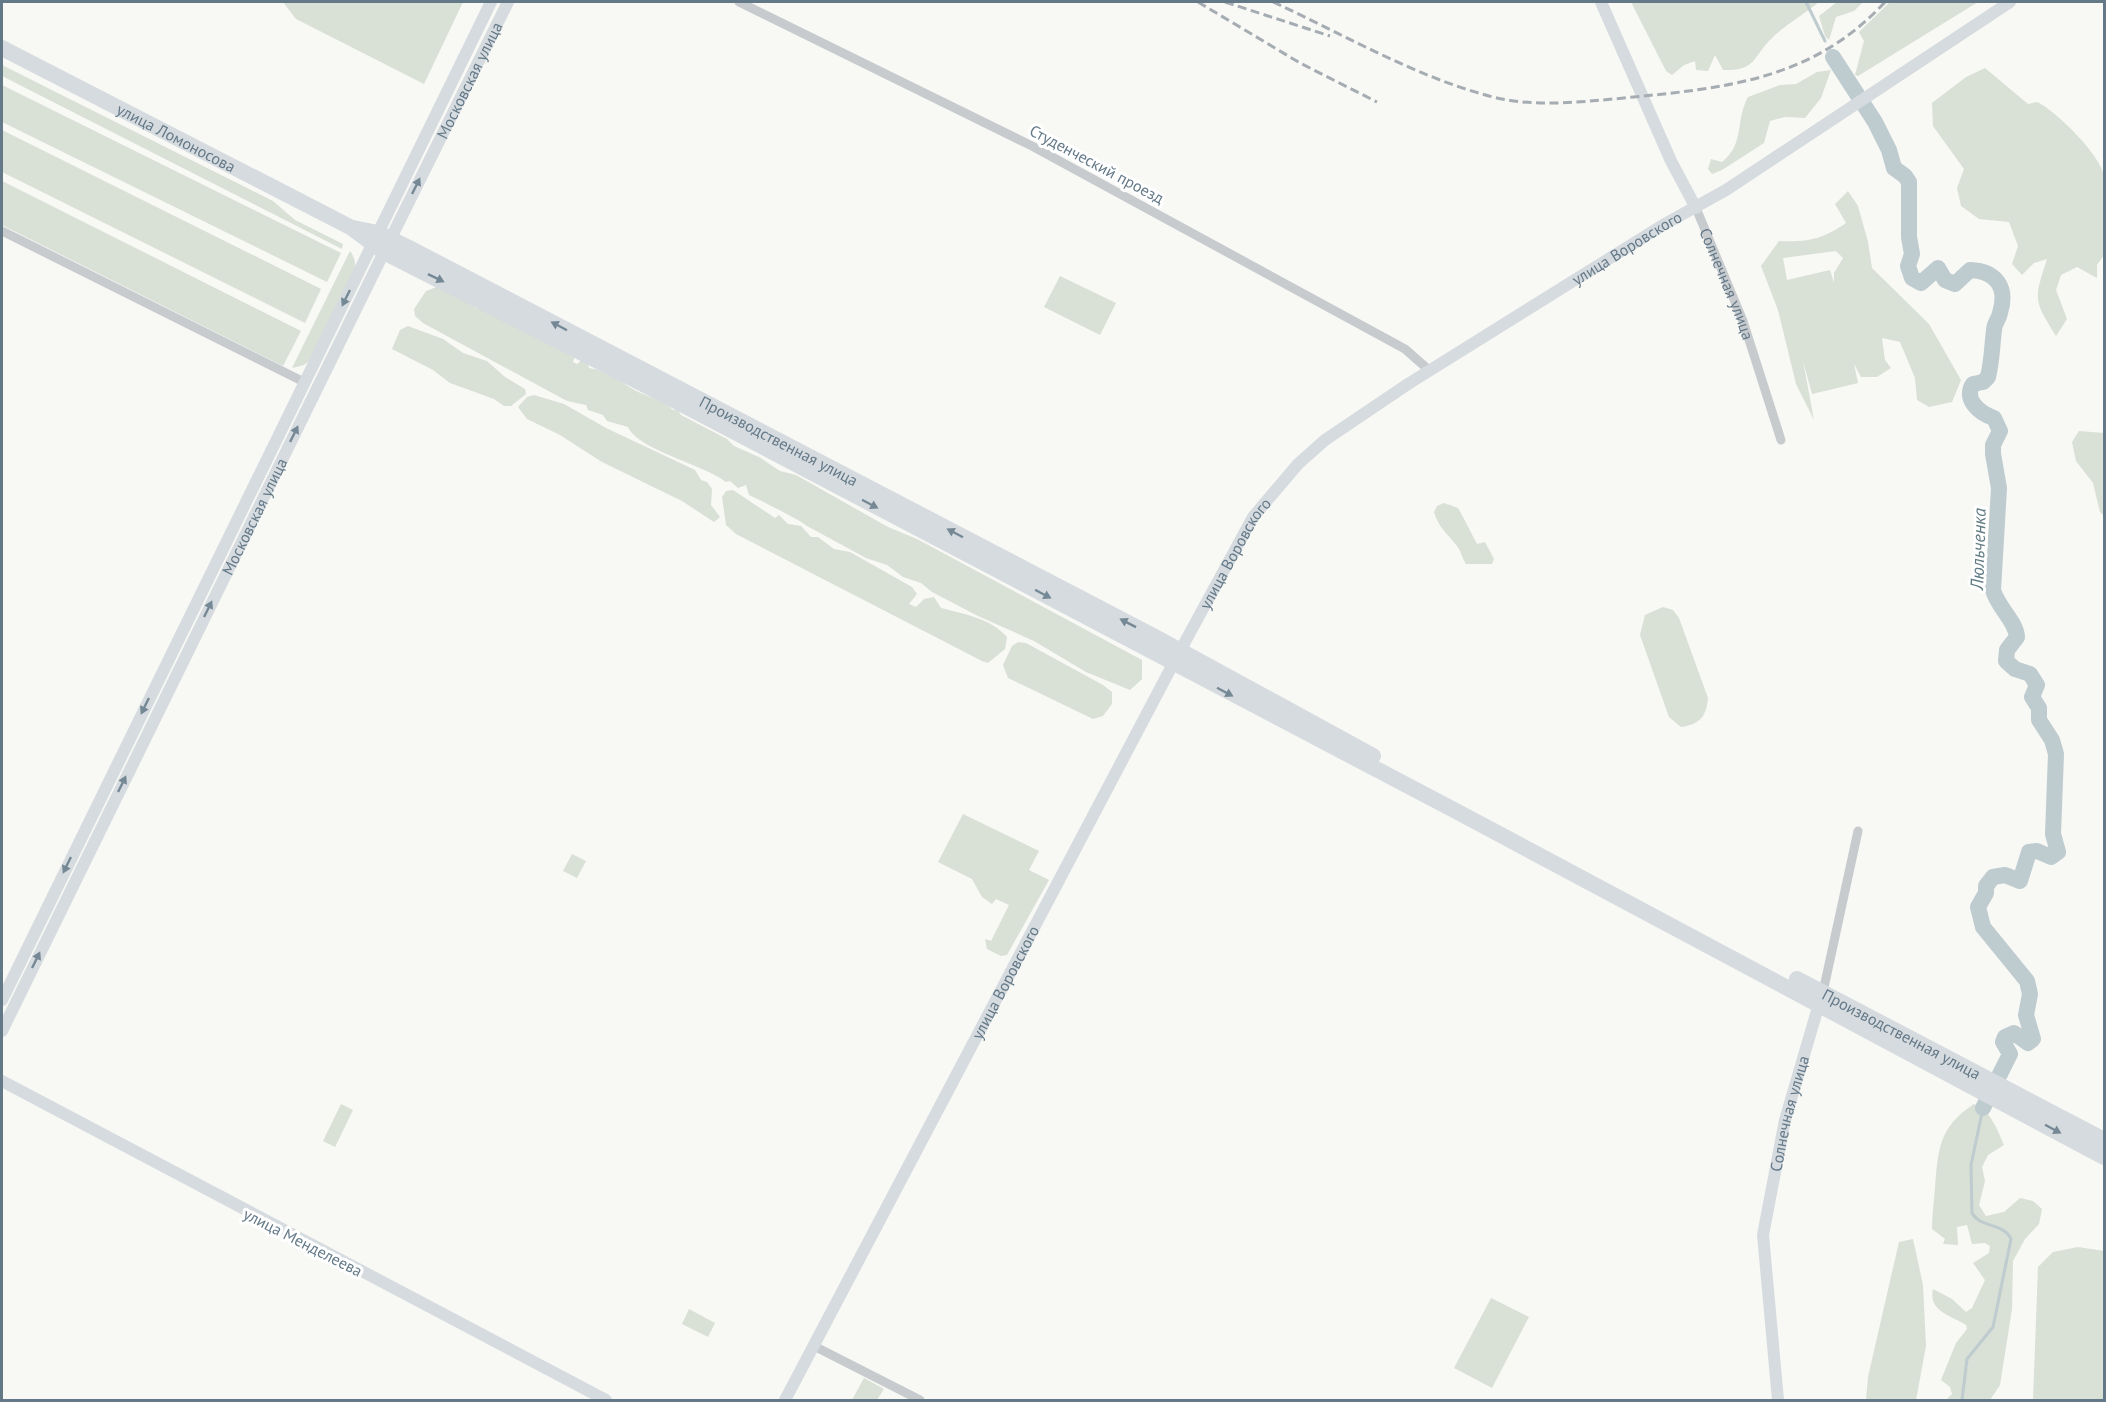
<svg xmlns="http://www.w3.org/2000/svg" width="2106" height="1402" viewBox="0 0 2106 1402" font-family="'PT Sans',sans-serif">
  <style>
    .green { fill: #d9e0d5; fill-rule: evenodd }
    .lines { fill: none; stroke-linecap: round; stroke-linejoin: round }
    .stream { stroke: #becbcf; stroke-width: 3 }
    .river { stroke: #becbcf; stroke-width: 16 }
    .street { stroke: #c7cbce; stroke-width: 9 }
    .secondary { stroke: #d6dbdf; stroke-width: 12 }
    .highway { stroke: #d6dbdf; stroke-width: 16 }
    .rail { stroke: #a5acb2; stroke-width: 3; stroke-dasharray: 9 4.5; stroke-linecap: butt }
    .oneway { fill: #758895 }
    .labels { text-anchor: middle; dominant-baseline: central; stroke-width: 6; stroke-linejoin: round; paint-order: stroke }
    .street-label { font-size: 16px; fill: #647988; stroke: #fff }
    .water-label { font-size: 18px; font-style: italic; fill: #607b84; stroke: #fff }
  </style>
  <rect width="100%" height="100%" fill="#f8f8f5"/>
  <g class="green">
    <path d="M 283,2 L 463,2 L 424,84 L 296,19 Z"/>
    <path d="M 1631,2 L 1819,2 C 1804,14 1785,25 1771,39 C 1752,58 1756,71 1723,70 L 1715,55 L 1708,71 L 1696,70 L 1695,61 L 1684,65 L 1672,75 L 1666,71 Z"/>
    <path d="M 1837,2 L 1863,2 L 1854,11 L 1836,17 L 1829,40 L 1825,36 L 1819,16 Z"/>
    <path d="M 1890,2 L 1978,2 L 1858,76 L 1855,75 L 1864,41 L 1859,32 Z"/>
    <path d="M 2,65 L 273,201 L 295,220 L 343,244 L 342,249 L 2,76 Z"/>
    <path d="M 1985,68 L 2028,104 L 2037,102 C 2055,110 2101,155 2104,176 C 2106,201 2105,230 2104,255 L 2097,265 L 2097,278 L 2077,267 L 2061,275 L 2056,290 L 2067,319 L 2056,336 C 2033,299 2034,300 2047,259 L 2034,263 L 2022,275 L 2012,264 L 2018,246 L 2009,222 L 1979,219 L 1961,206 L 1957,188 L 1964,169 L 1933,126 L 1932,103 L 1966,77 Z"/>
    <path d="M 1831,70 L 1821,98 L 1805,118 L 1785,117 L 1770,121 L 1764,143 L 1722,170 L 1712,174 L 1708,169 L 1711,159 L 1722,162 C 1745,144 1735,121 1748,97 L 1780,85 L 1796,84 L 1817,72 Z"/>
    <path d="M 2,85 L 341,253 L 327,282 L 2,122 Z"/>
    <path d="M 2,130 L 321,289 L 305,323 L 2,172 Z"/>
    <path d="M 2,181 L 301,331 L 283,366 L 2,225 Z"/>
    <path d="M 1848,191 L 1858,206 L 1868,242 L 1872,268 L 1929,324 L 1961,380 L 1952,402 L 1929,407 L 1917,400 L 1915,378 L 1900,342 L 1882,338 L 1885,360 L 1891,368 L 1877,377 L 1861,377 L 1854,364 L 1858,383 L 1812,394 L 1803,361 L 1814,420 L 1796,384 L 1778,310 L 1761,266 L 1779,241 C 1808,242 1821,240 1846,223 L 1835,204 ZM 1836,251 L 1843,258 L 1834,273 L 1834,283 L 1830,270 L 1787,280 L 1783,258 Z"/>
    <path d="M 350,251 C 353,255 355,259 355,265 C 355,282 318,342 309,361 L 304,365 L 292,368 Z"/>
    <path d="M 1060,276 L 1116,303 L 1100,335 L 1044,307 Z"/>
    <path d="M 445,284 L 477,309 L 487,309 L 575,356 L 573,362 L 577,364 L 582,360 L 587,361 L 589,368 C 604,370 619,380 631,388 C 645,397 661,398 673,410 L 678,410 L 681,415 L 727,439 L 734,446 L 759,457 L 780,471 L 796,475 L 888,527 L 917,539 L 1142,660 L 1142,679 L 1130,690 L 1086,672 L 1034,641 L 978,616 L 932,592 L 921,583 L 903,577 L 887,565 L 866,558 L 807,526 C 802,521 758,499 749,495 L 746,485 L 738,488 L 730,481 L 726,482 C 705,465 638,450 628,427 L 607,421 L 603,415 L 588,410 L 586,405 L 567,401 L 423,323 L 415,316 L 414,309 L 426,291 Z"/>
    <path d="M 408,326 L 443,339 L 463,353 L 487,361 L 505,377 L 525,389 L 526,394 L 511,406 L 504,406 L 494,399 L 450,383 L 433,370 L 392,349 L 400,330 Z"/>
    <path d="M 534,395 L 564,404 L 606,428 L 695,470 L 701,480 L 707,482 L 712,489 L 711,505 L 720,517 L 714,522 L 682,501 L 602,462 L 560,435 L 527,419 L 518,407 L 527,397 Z"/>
    <path d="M 2079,431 L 2104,433 L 2104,516 L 2100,512 L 2093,483 L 2076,461 L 2072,442 Z"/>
    <path d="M 733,490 L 775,518 L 779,515 L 788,524 L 801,526 L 811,537 L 818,537 L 834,549 L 850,552 L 912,587 L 917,594 L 909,604 L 916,607 L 924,599 L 934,597 L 941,608 C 964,614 990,618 1007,637 L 1005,649 L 988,663 L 982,661 L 736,534 L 726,525 L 722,497 L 726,491 Z"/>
    <path d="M 1444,503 L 1458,508 C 1465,520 1471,533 1477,544 L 1485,542 L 1494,559 L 1492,564 L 1466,564 C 1462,558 1461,551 1457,546 C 1448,534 1438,527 1434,512 L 1437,506 Z"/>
    <path d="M 1663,607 L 1673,610 L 1679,618 L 1708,698 C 1706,717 1700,724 1681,727 L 1669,717 L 1640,635 L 1645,615 Z"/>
    <path d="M 1018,642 L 1026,643 L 1103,685 L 1112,692 L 1112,704 L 1103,716 L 1093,719 L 1008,678 L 1003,665 L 1012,646 Z"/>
    <path d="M 963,814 L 1039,851 L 1029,870 L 1049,880 L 1007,955 L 1001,956 L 987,949 L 985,939 L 991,941 L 1009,905 L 996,899 L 992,904 L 982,897 L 972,879 L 938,862 Z"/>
    <path d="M 572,854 L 586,861 L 577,878 L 563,871 Z"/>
    <path d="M 341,1104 L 353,1110 L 335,1147 L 323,1141 Z"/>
    <path d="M 1974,1104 C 1991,1111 1997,1129 2004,1145 L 1988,1155 L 1982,1167 L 1985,1181 L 1979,1205 L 1986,1216 L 2004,1212 L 2020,1198 L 2033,1201 L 2042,1209 L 2039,1224 L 2025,1239 L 2013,1261 L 2012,1309 L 2000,1385 L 1990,1400 L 1946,1400 L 1952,1394 L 1950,1387 L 1941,1380 L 1956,1343 L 1967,1329 L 1966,1325 C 1950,1315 1928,1311 1933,1289 L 1952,1299 L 1966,1312 L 1972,1308 L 1985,1280 L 1973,1263 L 1989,1253 L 1990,1246 L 1985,1243 L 1972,1244 L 1967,1225 L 1957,1227 L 1958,1245 L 1943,1244 L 1945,1239 L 1932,1229 C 1932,1215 1934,1202 1935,1188 C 1938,1149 1939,1127 1974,1104 Z"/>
    <path d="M 1913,1239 L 1923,1285 L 1926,1346 L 1916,1400 L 1866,1400 L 1868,1377 L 1899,1242 Z"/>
    <path d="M 2078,1247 L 2104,1251 L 2104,1400 L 2033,1400 L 2038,1267 L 2053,1252 Z"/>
    <path d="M 1491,1298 L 1529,1317 L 1492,1388 L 1454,1368 Z"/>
    <path d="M 689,1309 L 715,1323 L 708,1337 L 682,1324 Z"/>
    <path d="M 864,1378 L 884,1389 L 877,1400 L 852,1400 Z"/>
  </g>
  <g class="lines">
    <g class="stream">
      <path d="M 1806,2 L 1825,41"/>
      <path d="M 1962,1400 L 1967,1359 L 1993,1327 L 2011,1239 C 2004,1223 1980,1228 1972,1213 L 1971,1165 L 1983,1108"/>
    </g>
    <path class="river" d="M 1833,57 L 1875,122 L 1889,150 L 1894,168 L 1905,176 L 1909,182 L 1909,237 L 1912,254 L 1908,266 L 1912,278 L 1921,283 L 1938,268 L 1945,280 L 1955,284 L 1970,270 C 1996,271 2008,287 2000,313 C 1999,319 1994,324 1994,330 C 1992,346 1992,361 1988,377 L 1983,382 L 1973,384 C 1963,399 1979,413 1994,418 L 2000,431 L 1993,445 L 1993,454 L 1999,488 L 1993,590 C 1998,608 2016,621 2017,637 L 2007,650 L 2006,661 L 2015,669 L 2030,674 L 2037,685 L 2032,697 L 2039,708 L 2039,720 L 2052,740 L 2056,754 L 2053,834 L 2058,852 L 2051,857 L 2037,851 L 2029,852 L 2020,881 L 2005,875 L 1993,877 L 1986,886 L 1986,893 L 1978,907 L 1983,927 L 2027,981 L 2030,994 L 2026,1015 L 2033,1039 L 2028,1043 L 2014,1033 L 2005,1037 L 2003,1042 L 2010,1054 L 1983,1108"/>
    <g class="street">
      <path d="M 739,2 L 1032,146 L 1405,349 L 1430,371"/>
      <path id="s1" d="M 1696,208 L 1743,321 L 1781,440"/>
      <path d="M 2,231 L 304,382"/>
      <path d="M 1823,992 L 1858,831"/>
      <path d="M 814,1346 L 920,1400"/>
    </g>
    <g class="secondary">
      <path d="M 1601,2 L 1671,161 L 1696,208"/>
      <path d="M 378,233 L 491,2"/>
      <path id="s2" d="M 391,238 L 508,2"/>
      <path id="s3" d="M 1180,651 L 1253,517 L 1298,464 L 1325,440 L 1408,384 L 1663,225 L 1726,190 L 2010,2"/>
      <path d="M 2,1000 L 372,245"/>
      <path id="s4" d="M 2,1031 L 384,252"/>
      <path d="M 2,1081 L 606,1400"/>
      <path id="s5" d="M 785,1400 L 1173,664"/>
      <path id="s6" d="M 1778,1400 L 1763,1235 L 1785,1120 L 1819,1004"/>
    </g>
    <g class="highway">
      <path id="s7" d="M 2,48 L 352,228 L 384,252 L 655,390 L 1454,810 L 2104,1157"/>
      <path id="s8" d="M 353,228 L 378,233 L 413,250 L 1157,638 L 1373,756"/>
      <path id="s9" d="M 1797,979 L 2104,1140"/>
    </g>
    <g class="rail">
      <path d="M 1198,2 L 1300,63 L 1377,102"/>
      <path d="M 1225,2 L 1330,36"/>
      <path d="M 1273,2 C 1343,34 1414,76 1489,96 C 1535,108 1578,102 1624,98 C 1724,88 1812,81 1885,2"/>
    </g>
  </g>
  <defs><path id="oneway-solid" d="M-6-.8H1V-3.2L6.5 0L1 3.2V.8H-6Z" transform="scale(1.5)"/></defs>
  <g class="oneway">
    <use href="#oneway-solid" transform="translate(416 186) rotate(-64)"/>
    <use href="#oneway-solid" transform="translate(436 278) rotate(26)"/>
    <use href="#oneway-solid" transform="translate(346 298) rotate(116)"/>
    <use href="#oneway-solid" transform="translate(559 326) rotate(-152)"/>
    <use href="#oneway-solid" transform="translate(294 434) rotate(-64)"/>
    <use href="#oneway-solid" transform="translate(870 504) rotate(28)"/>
    <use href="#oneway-solid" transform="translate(955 533) rotate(-152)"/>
    <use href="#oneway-solid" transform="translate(1043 594) rotate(28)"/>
    <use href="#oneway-solid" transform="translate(208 609) rotate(-64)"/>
    <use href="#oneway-solid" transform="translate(1128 623) rotate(-153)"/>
    <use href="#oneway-solid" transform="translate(1225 692) rotate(28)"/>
    <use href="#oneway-solid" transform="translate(145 706) rotate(116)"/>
    <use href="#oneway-solid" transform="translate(122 784) rotate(-64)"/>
    <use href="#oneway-solid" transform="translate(67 865) rotate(116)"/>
    <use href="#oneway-solid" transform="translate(36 960) rotate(-64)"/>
    <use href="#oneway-solid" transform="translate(2053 1129) rotate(28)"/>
  </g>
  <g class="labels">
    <g class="street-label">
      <text stroke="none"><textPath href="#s2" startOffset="176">Московская улица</textPath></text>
      <text stroke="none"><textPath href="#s7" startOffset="196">улица Ломоносова</textPath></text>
      <text transform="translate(1097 164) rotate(28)">Студенческий проезд</text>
      <text stroke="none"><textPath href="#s3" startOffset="616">улица Воровского</textPath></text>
      <text stroke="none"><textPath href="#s1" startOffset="82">Солнечная улица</textPath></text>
      <text stroke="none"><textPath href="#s8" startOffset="477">Производственная улица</textPath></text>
      <text stroke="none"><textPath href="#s4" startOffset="573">Московская улица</textPath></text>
      <text stroke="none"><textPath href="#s3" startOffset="112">улица Воровского</textPath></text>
      <text stroke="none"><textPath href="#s5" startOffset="472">улица Воровского</textPath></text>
      <text stroke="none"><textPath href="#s9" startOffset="118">Производственная улица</textPath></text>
      <text stroke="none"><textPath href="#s6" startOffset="290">Солнечная улица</textPath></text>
      <text transform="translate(303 1242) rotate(27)">улица Менделеева</text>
    </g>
    <g class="water-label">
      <text transform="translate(1978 549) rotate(-88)">Люльченка</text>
    </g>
  </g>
  <rect width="2106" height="1402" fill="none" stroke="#647988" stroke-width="6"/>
</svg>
